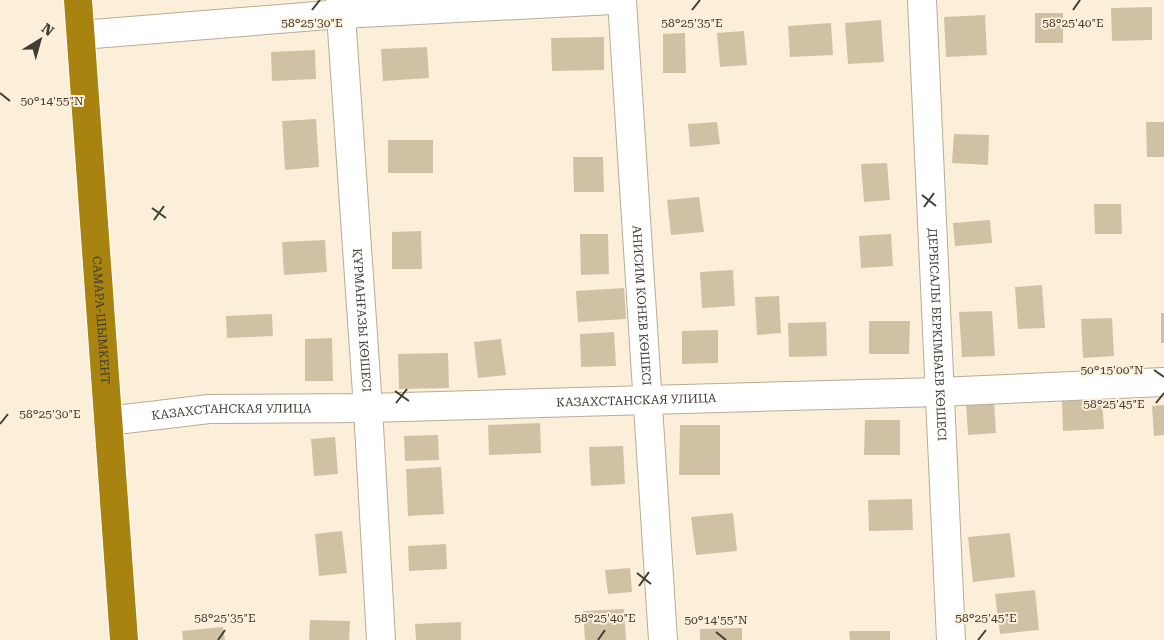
<svg xmlns="http://www.w3.org/2000/svg" width="1164" height="640" viewBox="0 0 1164 640" font-family="'Roboto Serif',serif">
  <style>
    .building { fill: #d1c1a4 }
    .lines { fill: none; stroke-linecap: round; stroke-linejoin: round }
    .minor-casing { stroke: #b8ac97; stroke-width: 30 }
    .highway-casing { stroke: #fff; stroke-width: 30 }
    .minor { stroke: #fff; stroke-width: 28 }
    .highway { stroke: #a88310; stroke-width: 28 }
    .ticks { fill: none; stroke: #413c34; stroke-width: 2 }
    .labels { text-anchor: middle; dominant-baseline: central; stroke-width: 4; stroke-linejoin: round; paint-order: stroke }
    .street-label { font-size: 12px; fill: #413c34; stroke: #fcefd9 }
    .ticks-label { font-size: 12px; text-anchor: middle; fill: #413c34; stroke: #fcefd9; stroke-width: 4; stroke-linejoin: round; paint-order: stroke }
  </style>
  <rect width="100%" height="100%" fill="#fcefd9"/>
  <g class="building">
    <path d="M 1152,7 L 1152,40 L 1112,41 L 1111,8 Z"/>
    <rect x="1035" y="13" width="28" height="30"/>
    <path d="M 985,15 L 987,55 L 946,57 L 944,17 Z"/>
    <path d="M 881,20 L 884,62 L 848,64 L 845,23 Z"/>
    <path d="M 831,23 L 833,55 L 790,57 L 788,26 Z"/>
    <path d="M 744,31 L 747,65 L 720,67 L 717,33 Z"/>
    <path d="M 685,33 L 686,73 L 663,73 L 663,34 Z"/>
    <path d="M 604,37 L 604,70 L 552,71 L 551,38 Z"/>
    <path d="M 427,47 L 429,78 L 383,81 L 381,49 Z"/>
    <path d="M 315,50 L 316,79 L 272,81 L 271,52 Z"/>
    <path d="M 316,119 L 319,167 L 285,170 L 282,121 Z"/>
    <path d="M 717,122 L 720,144 L 690,147 L 688,124 Z"/>
    <path d="M 1146,122 L 1164,122 L 1164,157 L 1147,157 Z"/>
    <path d="M 954,134 L 989,135 L 988,165 L 952,163 Z"/>
    <rect x="388" y="140" width="45" height="33"/>
    <path d="M 573,157 L 603,157 L 604,192 L 574,192 Z"/>
    <path d="M 887,163 L 890,200 L 864,202 L 861,164 Z"/>
    <path d="M 699,197 L 704,232 L 671,235 L 667,200 Z"/>
    <path d="M 1094,204 L 1121,204 L 1122,234 L 1095,234 Z"/>
    <path d="M 990,220 L 992,243 L 955,246 L 953,223 Z"/>
    <path d="M 421,231 L 422,269 L 392,269 L 392,232 Z"/>
    <path d="M 580,234 L 608,234 L 609,274 L 581,275 Z"/>
    <path d="M 891,234 L 893,266 L 861,268 L 859,236 Z"/>
    <path d="M 325,240 L 327,272 L 284,275 L 282,242 Z"/>
    <path d="M 733,270 L 735,306 L 702,308 L 700,272 Z"/>
    <path d="M 1042,285 L 1045,328 L 1018,329 L 1015,287 Z"/>
    <path d="M 624,288 L 626,319 L 578,322 L 576,291 Z"/>
    <path d="M 779,296 L 781,333 L 757,335 L 755,297 Z"/>
    <path d="M 992,311 L 995,356 L 962,357 L 959,312 Z"/>
    <rect x="1161" y="313" width="3" height="30"/>
    <path d="M 272,314 L 273,336 L 227,338 L 226,316 Z"/>
    <path d="M 1112,318 L 1114,356 L 1083,358 L 1081,319 Z"/>
    <path d="M 869,321 L 910,321 L 909,354 L 869,354 Z"/>
    <path d="M 826,322 L 827,356 L 789,357 L 788,323 Z"/>
    <path d="M 718,330 L 718,363 L 682,364 L 682,331 Z"/>
    <path d="M 614,332 L 616,366 L 581,367 L 580,334 Z"/>
    <path d="M 332,338 L 333,381 L 305,381 L 305,339 Z"/>
    <path d="M 501,339 L 506,375 L 478,378 L 474,342 Z"/>
    <path d="M 448,353 L 449,388 L 399,389 L 398,354 Z"/>
    <path d="M 1102,399 L 1104,429 L 1063,431 L 1062,401 Z"/>
    <path d="M 994,401 L 996,433 L 968,435 L 966,403 Z"/>
    <path d="M 1164,405 L 1164,435 L 1154,436 L 1152,406 Z"/>
    <path d="M 865,420 L 900,420 L 900,455 L 864,455 Z"/>
    <path d="M 540,423 L 541,453 L 489,455 L 488,425 Z"/>
    <path d="M 680,425 L 720,425 L 720,475 L 679,475 Z"/>
    <path d="M 438,435 L 439,460 L 405,461 L 404,436 Z"/>
    <path d="M 335,437 L 338,474 L 314,476 L 311,439 Z"/>
    <path d="M 623,446 L 625,484 L 591,486 L 589,447 Z"/>
    <path d="M 441,467 L 444,514 L 408,516 L 406,469 Z"/>
    <path d="M 912,499 L 913,530 L 869,531 L 868,500 Z"/>
    <path d="M 733,513 L 737,551 L 696,555 L 691,517 Z"/>
    <path d="M 342,531 L 347,573 L 319,576 L 315,534 Z"/>
    <path d="M 1010,533 L 1015,577 L 973,582 L 968,537 Z"/>
    <path d="M 446,544 L 447,569 L 409,571 L 408,546 Z"/>
    <path d="M 630,568 L 632,592 L 608,594 L 605,570 Z"/>
    <path d="M 1035,590 L 1039,630 L 1000,634 L 995,594 Z"/>
    <path d="M 624,609 L 626,640 L 585,640 L 583,611 Z"/>
    <path d="M 310,620 L 350,621 L 349,640 L 309,640 Z"/>
    <path d="M 461,622 L 461,640 L 416,640 L 415,624 Z"/>
    <path d="M 223,627 L 225,640 L 183,640 L 182,631 Z"/>
    <path d="M 742,628 L 742,640 L 700,640 L 700,629 Z"/>
    <path d="M 849,631 L 890,631 L 890,640 L 850,640 Z"/>
  </g>
  <g class="lines">
    <defs>
      <g id="minor">
        <path id="s1" d="M 340,0 L 368,408 L 381,640"/>
        <path id="s2" d="M 622,0 L 663,640"/>
        <path id="s3" d="M 922,0 L 951,640"/>
        <path d="M 81,35 L 341,14 L 613,0"/>
        <path id="s4" d="M 108,421 L 209,409 L 368,408 L 648,400 L 939,392 L 1164,382"/>
      </g>
      <g id="highway">
        <path id="s5" d="M 78,0 L 124,640"/>
      </g>
    </defs>
    <use href="#minor" class="minor-casing"/>
    <use href="#highway" class="highway-casing"/>
    <use href="#minor" class="minor"/>
    <use href="#highway" class="highway"/>
  </g>
  <path class="ticks" d="M 312,10 L 320,0M 692,10 L 700,0M 1073,10 L 1080,0M 0,93 L 10,101M 922,195 L 936,206M 924,207 L 934,193M 152,208 L 166,218M 154,220 L 164,206M 1154,370 L 1164,377M 395,391 L 409,401M 396,403 L 407,389M 1156,403 L 1164,393M 0,424 L 8,414M 637,573 L 651,584M 639,586 L 649,572M 716,632 L 726,640M 218,640 L 225,630M 598,640 L 605,630M 978,640 L 986,630"/>
  <g class="labels">
    <g class="street-label">
      <text stroke="none"><textPath href="#s2" startOffset="306">АНИСИМ КОНЕВ КӨШЕСІ</textPath></text>
      <text stroke="none"><textPath href="#s5" startOffset="321">САМАРА-ШЫМКЕНТ</textPath></text>
      <text stroke="none"><textPath href="#s1" startOffset="321">ҚҰРМАНҒАЗЫ КӨШЕСІ</textPath></text>
      <text stroke="none"><textPath href="#s3" startOffset="335">ДЕРБІСАЛЫ БЕРКІМБАЕВ КӨШЕСІ</textPath></text>
      <text stroke="none"><textPath href="#s4" startOffset="529">КАЗАХСТАНСКАЯ УЛИЦА</textPath></text>
      <text stroke="none"><textPath href="#s4" startOffset="124">КАЗАХСТАНСКАЯ УЛИЦА</textPath></text>
    </g>
  </g>
  <g class="ticks-label">
    <text x="312" y="27">58°25'30"E</text>
    <text x="692" y="27">58°25'35"E</text>
    <text x="1073" y="27">58°25'40"E</text>
    <text x="52" y="105">50°14'55"N</text>
    <text x="1112" y="374">50°15'00"N</text>
    <text x="1114" y="408">58°25'45"E</text>
    <text x="50" y="418">58°25'30"E</text>
    <text x="225" y="622">58°25'35"E</text>
    <text x="605" y="622">58°25'40"E</text>
    <text x="986" y="622">58°25'45"E</text>
    <text x="716" y="624">50°14'55"N</text>
  </g>
  <g transform="translate(40 40) rotate(37)" stroke="#fcefd9" stroke-width="4" paint-order="stroke">
  <path d="M0-4L9 19L0 12L-9 19Z" fill="#413c34"/>
  <text y="-8" font-size="14" font-weight="bold" text-anchor="middle" fill="#413c34">N</text>
  </g>
</svg>
